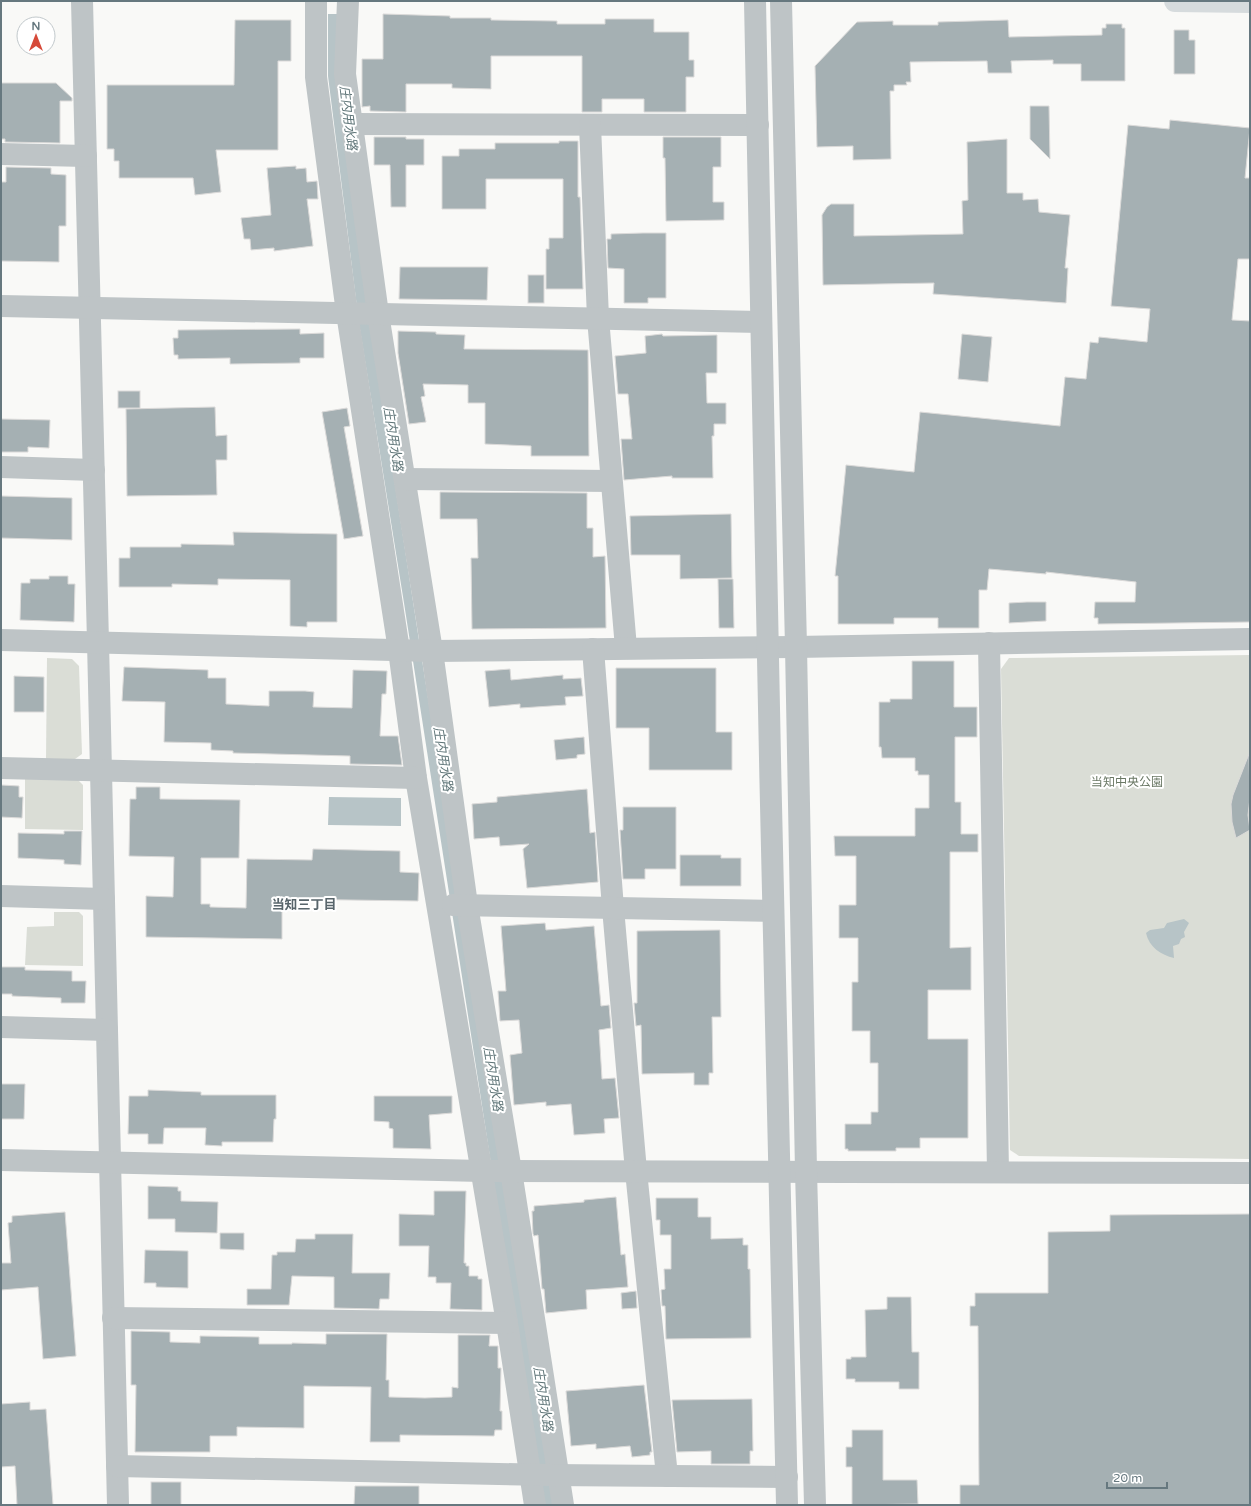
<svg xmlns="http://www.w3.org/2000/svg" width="1251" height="1506" viewBox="0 0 1251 1506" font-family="'Varela Round','Noto Sans JP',sans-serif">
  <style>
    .green { fill: #daddd6 }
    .water { fill: #b7c4c7 }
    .building { fill: #a5b0b3; stroke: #dbdad9 }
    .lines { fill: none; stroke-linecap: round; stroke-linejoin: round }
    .minor { stroke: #bec4c6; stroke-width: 22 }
    .tertiary { stroke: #bec4c6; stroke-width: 22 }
    .primary { stroke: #d6dbdd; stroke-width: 22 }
    .labels { text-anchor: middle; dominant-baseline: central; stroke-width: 4; stroke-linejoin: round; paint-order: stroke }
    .park-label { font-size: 12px; fill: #6a7865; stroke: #fff }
    .water-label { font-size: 13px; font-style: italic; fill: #607679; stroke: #fff }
    .neighbourhood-label { font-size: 13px; font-weight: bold; fill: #58656b; stroke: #fff }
  </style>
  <rect width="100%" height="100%" fill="#f9f9f7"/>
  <g class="green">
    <path d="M 1250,655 L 1250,1159 L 1019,1156 L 1010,1150 L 1001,669 L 1009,658 Z"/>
    <path d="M 47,658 L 72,659 L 79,666 L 82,754 L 75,759 L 46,759 Z"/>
    <path d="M 25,779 L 78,780 L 83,785 L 83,830 L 25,829 Z"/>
    <path d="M 54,912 L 79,912 L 83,916 L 83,966 L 25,965 L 27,927 L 54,926 Z"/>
  </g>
  <g class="water">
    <path d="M 328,14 L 337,14 L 370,324 L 553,1505 L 544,1505 L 404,603 L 359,323 L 328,76 Z"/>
    <path d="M 329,797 L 401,798 L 401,826 L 328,825 Z"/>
    <path d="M 1184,919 L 1189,923 L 1184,932 L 1185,937 L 1181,939 L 1179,944 L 1173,946 L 1174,958 C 1161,955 1149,947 1146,933 L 1150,930 L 1164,928 L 1167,923 Z"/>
  </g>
  <g class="building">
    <path d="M 383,14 L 450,16 L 450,18 L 491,18 L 491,20 L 557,21 L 557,24 L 605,24 L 605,19 L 654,19 L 654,32 L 689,32 L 689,60 L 694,60 L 694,77 L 686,77 L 686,112 L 644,112 L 644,99 L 602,99 L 602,112 L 582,112 L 582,56 L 491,56 L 491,89 L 452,88 L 452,84 L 406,84 L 406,112 L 370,111 L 370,106 L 362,107 L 362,59 L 383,59 Z"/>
    <path d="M 235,20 L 291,20 L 291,61 L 278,61 L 278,150 L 216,150 L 221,192 L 195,195 L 193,178 L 119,178 L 119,161 L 114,161 L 114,149 L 107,149 L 107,85 L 234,85 Z"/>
    <path d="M 1008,20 L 1009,37 L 1102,35 L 1102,28 L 1106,28 L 1106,24 L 1122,24 L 1122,28 L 1125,28 L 1125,81 L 1081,81 L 1081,64 L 1053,64 L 1053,60 L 1011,61 L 1012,73 L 988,73 L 987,61 L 910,62 L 911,82 L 906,82 L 907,85 L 894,85 L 894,91 L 890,91 L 891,159 L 853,160 L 853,146 L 817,147 L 815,66 L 857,22 L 893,21 L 893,25 L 938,25 L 938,22 Z"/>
    <path d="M 1174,30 L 1189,30 L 1189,40 L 1195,40 L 1195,74 L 1174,74 Z"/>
    <path d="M 1,83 L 56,83 L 72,98 L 72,101 L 60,101 L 60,143 L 5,142 L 5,139 L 1,139 Z"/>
    <path d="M 1030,106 L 1049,106 L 1050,159 L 1030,139 Z"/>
    <path d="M 1170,120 L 1250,128 L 1245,178 L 1250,178 L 1250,259 L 1238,259 L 1232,320 L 1250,321 L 1250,622 L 1098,624 L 1098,618 L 1094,618 L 1095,602 L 1135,602 L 1136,582 L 1046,572 L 1046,574 L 989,569 L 987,590 L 979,590 L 979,628 L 938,628 L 938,618 L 894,618 L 894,624 L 838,624 L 838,576 L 835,576 L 846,465 L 914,472 L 920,412 L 1060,426 L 1065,377 L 1086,379 L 1090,342 L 1098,343 L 1099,337 L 1147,342 L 1150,309 L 1111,306 L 1128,125 L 1169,129 Z"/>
    <path d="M 374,137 L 406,137 L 406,139 L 424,139 L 424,165 L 406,165 L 406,207 L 391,207 L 390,165 L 374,165 Z"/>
    <path d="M 663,137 L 721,137 L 721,167 L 713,167 L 713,202 L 724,202 L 724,220 L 666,221 L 665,158 L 663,158 Z"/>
    <path d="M 1007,139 L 1007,193 L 1023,193 L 1023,200 L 1038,199 L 1039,212 L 1070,215 L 1065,268 L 1068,268 L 1066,303 L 933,294 L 934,283 L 823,285 L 822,215 L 827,207 L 831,204 L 854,204 L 854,236 L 963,234 L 962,201 L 968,200 L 967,142 Z"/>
    <path d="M 559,141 L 578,141 L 578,197 L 580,197 L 583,289 L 546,289 L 546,249 L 549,249 L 549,238 L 563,238 L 563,179 L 486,179 L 486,209 L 442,209 L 442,156 L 459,156 L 459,149 L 495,149 L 495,143 L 559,143 Z"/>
    <path d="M 296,166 L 296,169 L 306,168 L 307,182 L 317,181 L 318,199 L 307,199 L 313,246 L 274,251 L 274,248 L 251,250 L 250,239 L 244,239 L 241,218 L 271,215 L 267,168 Z"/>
    <path d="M 6,167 L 51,168 L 51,174 L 66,175 L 66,226 L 59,226 L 59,262 L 1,261 L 1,182 L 6,182 Z"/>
    <path d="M 643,233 L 666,233 L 666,298 L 648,298 L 648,303 L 624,303 L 624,269 L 608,268 L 607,239 L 611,239 L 611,234 Z"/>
    <path d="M 400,267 L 488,267 L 487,300 L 399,299 Z"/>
    <rect x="528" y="275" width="16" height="28"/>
    <path d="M 300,329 L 300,334 L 324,333 L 324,358 L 300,358 L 300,363 L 230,364 L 230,358 L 178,359 L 178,355 L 174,355 L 173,338 L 178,338 L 178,330 Z"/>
    <path d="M 398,331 L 436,332 L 436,334 L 465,335 L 464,349 L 588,350 L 589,456 L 531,456 L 531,446 L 485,444 L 485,403 L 468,403 L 468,385 L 423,384 L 425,396 L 421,397 L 426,422 L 409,424 L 398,353 Z"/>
    <path d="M 662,334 L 663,336 L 717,335 L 717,373 L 706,373 L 707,403 L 726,403 L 726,424 L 714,424 L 714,436 L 712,436 L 713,478 L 672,478 L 672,476 L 624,480 L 621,439 L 632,439 L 628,394 L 618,394 L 615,356 L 646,353 L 645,336 Z"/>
    <path d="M 962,334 L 992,337 L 988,382 L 958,379 Z"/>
    <rect x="118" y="391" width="22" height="17"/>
    <path d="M 215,407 L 216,436 L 227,435 L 227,460 L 216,460 L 217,495 L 127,496 L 126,409 Z"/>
    <path d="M 347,408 L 350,426 L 344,427 L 363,536 L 344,539 L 322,412 Z"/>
    <path d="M 1,419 L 50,420 L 49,448 L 28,447 L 28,452 L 1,452 Z"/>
    <path d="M 440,492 L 587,493 L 587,528 L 593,528 L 593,557 L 605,556 L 606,628 L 472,629 L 471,558 L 478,558 L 477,519 L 440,519 Z"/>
    <path d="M 1,496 L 72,498 L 72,540 L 1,538 Z"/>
    <path d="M 731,514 L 732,578 L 680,579 L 680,555 L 631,555 L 630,516 Z"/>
    <path d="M 233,532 L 337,534 L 337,622 L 307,622 L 307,627 L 290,626 L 290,580 L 218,579 L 218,585 L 172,584 L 172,587 L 119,587 L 119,558 L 130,558 L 130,547 L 181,547 L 181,544 L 234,545 Z"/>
    <path d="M 49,576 L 68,576 L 68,584 L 75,584 L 74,622 L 20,620 L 21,583 L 30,583 L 30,579 L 49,579 Z"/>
    <path d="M 718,579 L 733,579 L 734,628 L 719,628 Z"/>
    <path d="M 1027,602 L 1046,602 L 1046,621 L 1009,623 L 1009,603 Z"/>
    <path d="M 912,661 L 954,661 L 954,707 L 977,707 L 977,737 L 955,737 L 955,802 L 961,802 L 961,834 L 978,834 L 978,852 L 950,852 L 950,948 L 971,947 L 971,990 L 928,990 L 928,1039 L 968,1039 L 968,1138 L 920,1138 L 920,1148 L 896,1148 L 896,1151 L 848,1151 L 848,1149 L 845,1149 L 845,1124 L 871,1124 L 871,1112 L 878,1112 L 878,1063 L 870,1063 L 870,1031 L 852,1031 L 852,982 L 858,982 L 858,938 L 839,938 L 839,905 L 856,905 L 856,856 L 835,856 L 834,836 L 915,836 L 915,808 L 929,808 L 929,775 L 918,775 L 918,771 L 915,771 L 915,758 L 882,758 L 881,747 L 879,747 L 879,702 L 890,702 L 890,699 L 912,699 Z"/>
    <path d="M 124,667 L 208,670 L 208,678 L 226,678 L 226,704 L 269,706 L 269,691 L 305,691 L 314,692 L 313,707 L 352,708 L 353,670 L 387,671 L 386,694 L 382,694 L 380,736 L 398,736 L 402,765 L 350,764 L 350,756 L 233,753 L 233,751 L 211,750 L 211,743 L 164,742 L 165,702 L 122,701 Z"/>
    <path d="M 616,668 L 716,668 L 716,732 L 732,732 L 732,770 L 649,770 L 649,728 L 616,728 Z"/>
    <path d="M 510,669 L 511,680 L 563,675 L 563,679 L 581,678 L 583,696 L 565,697 L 566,705 L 520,708 L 520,704 L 489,707 L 485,671 Z"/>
    <path d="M 14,676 L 44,677 L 44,712 L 14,712 Z"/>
    <path d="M 584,737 L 585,754 L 577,755 L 577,758 L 556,760 L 554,740 Z"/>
    <path d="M 1249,754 L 1250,798 L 1248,815 L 1250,830 L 1236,838 L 1232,822 L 1231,804 L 1233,795 Z"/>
    <path d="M 1,785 L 19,786 L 19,797 L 23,797 L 22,818 L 1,817 Z"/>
    <path d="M 136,787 L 160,787 L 160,799 L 240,800 L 239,858 L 201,858 L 201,904 L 210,904 L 210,907 L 246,908 L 247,859 L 312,860 L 313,849 L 400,851 L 400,872 L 419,873 L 418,901 L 282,899 L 282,939 L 146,937 L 146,896 L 173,897 L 174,857 L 129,856 L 130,799 L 136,799 Z"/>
    <path d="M 587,789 L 590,833 L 595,832 L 598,882 L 527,888 L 523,849 L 529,844 L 500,846 L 499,837 L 474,839 L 472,804 L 497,802 L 497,797 Z"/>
    <path d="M 623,807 L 676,807 L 676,869 L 645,869 L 645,879 L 623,879 L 620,830 L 623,830 Z"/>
    <path d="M 64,831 L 82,831 L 81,865 L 64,864 L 64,860 L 18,858 L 18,833 L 64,834 Z"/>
    <path d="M 680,855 L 721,855 L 721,858 L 741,858 L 741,886 L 680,886 Z"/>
    <path d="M 545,923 L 546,930 L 594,926 L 601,1006 L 609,1005 L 611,1028 L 599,1030 L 602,1079 L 615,1078 L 619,1118 L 604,1119 L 605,1133 L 574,1135 L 571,1104 L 546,1106 L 546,1102 L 514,1105 L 510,1055 L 522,1053 L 519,1020 L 500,1021 L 498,991 L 506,991 L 501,926 Z"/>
    <path d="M 720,930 L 721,1017 L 712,1017 L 713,1073 L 709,1073 L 709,1085 L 694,1085 L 694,1073 L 642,1074 L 641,1025 L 636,1026 L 634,1003 L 637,1003 L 637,931 Z"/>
    <path d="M 1,967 L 25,967 L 25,970 L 72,971 L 72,981 L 86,981 L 85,1003 L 61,1003 L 61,998 L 12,996 L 12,994 L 1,994 Z"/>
    <path d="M 1,1084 L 25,1084 L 24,1119 L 1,1119 Z"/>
    <path d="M 148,1090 L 201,1092 L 201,1095 L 276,1095 L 276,1119 L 274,1119 L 273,1142 L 222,1142 L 222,1146 L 205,1145 L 206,1128 L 164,1128 L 163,1144 L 148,1144 L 148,1134 L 128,1134 L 129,1096 L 148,1096 Z"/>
    <path d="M 374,1096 L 452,1096 L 452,1113 L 429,1115 L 431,1149 L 393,1148 L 393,1129 L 389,1128 L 389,1122 L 374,1121 Z"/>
    <path d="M 148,1186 L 178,1187 L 178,1191 L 181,1191 L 181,1201 L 218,1202 L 217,1233 L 175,1232 L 175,1219 L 148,1219 Z"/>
    <path d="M 434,1191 L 466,1191 L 464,1263 L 466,1263 L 466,1266 L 469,1266 L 469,1276 L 478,1276 L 478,1279 L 482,1279 L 482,1310 L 450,1309 L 451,1283 L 436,1283 L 436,1277 L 428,1277 L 429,1246 L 399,1246 L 399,1214 L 434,1215 Z"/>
    <path d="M 616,1197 L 621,1255 L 625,1254 L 628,1287 L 586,1290 L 587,1309 L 546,1313 L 544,1289 L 542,1289 L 538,1235 L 534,1236 L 533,1234 L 532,1211 L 534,1211 L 534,1206 L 584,1202 L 584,1200 Z"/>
    <path d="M 656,1198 L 698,1198 L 698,1217 L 711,1217 L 711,1239 L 743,1238 L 743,1245 L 748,1245 L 748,1269 L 750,1269 L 751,1338 L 666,1339 L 665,1306 L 662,1306 L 661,1290 L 665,1289 L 664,1269 L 671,1269 L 671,1235 L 660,1235 L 660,1220 L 656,1220 Z"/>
    <path d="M 65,1212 L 76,1356 L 43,1359 L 38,1287 L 1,1290 L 1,1263 L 11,1263 L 8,1223 L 12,1222 L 12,1216 Z"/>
    <path d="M 1250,1214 L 1250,1505 L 960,1505 L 960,1485 L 979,1485 L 978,1326 L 970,1326 L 970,1306 L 975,1306 L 975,1293 L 1048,1293 L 1048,1232 L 1110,1231 L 1110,1215 Z"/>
    <path d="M 220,1233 L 244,1233 L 244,1250 L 220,1249 Z"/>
    <path d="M 315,1234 L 353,1234 L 352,1273 L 390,1273 L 389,1299 L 380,1299 L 379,1309 L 334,1308 L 334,1277 L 292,1276 L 289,1305 L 247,1305 L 247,1289 L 271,1289 L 272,1255 L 277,1255 L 277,1252 L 295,1252 L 296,1239 L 315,1239 Z"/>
    <path d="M 145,1250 L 188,1251 L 188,1288 L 156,1287 L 156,1283 L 144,1283 Z"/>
    <path d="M 636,1291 L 637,1308 L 622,1309 L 621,1293 Z"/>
    <path d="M 887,1297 L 911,1297 L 912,1352 L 919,1352 L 919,1389 L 899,1389 L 899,1382 L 855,1382 L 855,1379 L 846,1379 L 846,1359 L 851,1359 L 851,1357 L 866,1357 L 865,1310 L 887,1309 Z"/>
    <path d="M 131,1331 L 170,1332 L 170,1342 L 200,1343 L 200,1336 L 259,1337 L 259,1344 L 292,1344 L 292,1343 L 326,1344 L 326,1334 L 387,1334 L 386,1380 L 389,1380 L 389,1397 L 425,1398 L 452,1397 L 452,1387 L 458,1388 L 458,1335 L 490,1335 L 489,1346 L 498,1346 L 498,1368 L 501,1368 L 500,1411 L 502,1411 L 502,1430 L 495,1430 L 494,1436 L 400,1435 L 400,1442 L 370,1442 L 371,1387 L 304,1386 L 304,1428 L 237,1427 L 237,1436 L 210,1436 L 210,1452 L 135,1452 L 136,1385 L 131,1385 Z"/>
    <path d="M 644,1385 L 652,1452 L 650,1452 L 650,1455 L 632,1457 L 630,1446 L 596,1449 L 596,1444 L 571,1446 L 566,1391 Z"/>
    <path d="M 752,1399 L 753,1451 L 750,1451 L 750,1464 L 711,1464 L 711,1451 L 677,1452 L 672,1400 Z"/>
    <path d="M 30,1402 L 30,1410 L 46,1409 L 53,1505 L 17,1505 L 15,1466 L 1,1467 L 1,1404 Z"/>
    <path d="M 852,1430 L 883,1430 L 883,1480 L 917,1480 L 918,1504 L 852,1505 L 852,1467 L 846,1467 L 846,1447 L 852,1447 Z"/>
    <rect x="151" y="1482" width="30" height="23"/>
    <path d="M 355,1486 L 419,1486 L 419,1505 L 354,1505 Z"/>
  </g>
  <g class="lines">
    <g class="minor">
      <path d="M 82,1 L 98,642 L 118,1505"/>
      <path d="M 316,1 L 316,77 L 347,313 L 399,650 L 416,778 L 507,1323 L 535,1505"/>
      <path d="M 348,1 L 345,74 L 378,314 L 432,651 L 467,905 L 511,1171 L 563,1505"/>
      <path d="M 352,124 L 758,125"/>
      <path d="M 590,125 L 598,318 L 626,648"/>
      <path d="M 1,154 L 86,156"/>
      <path d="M 1,306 L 760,322"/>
      <path d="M 1,467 L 94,470"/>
      <path d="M 405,479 L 611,481"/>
      <path d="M 1,640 L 432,651 L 796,647 L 1250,639"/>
      <path d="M 989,643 L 998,1172"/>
      <path d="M 593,649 L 613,908 L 636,1171 L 667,1476"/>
      <path d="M 1,768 L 416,778"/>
      <path d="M 1,896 L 104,899"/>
      <path d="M 453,905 L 772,911"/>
      <path d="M 1,1027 L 107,1030"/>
      <path d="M 1,1160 L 482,1171 L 1250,1173"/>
      <path d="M 113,1318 L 507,1323"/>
      <path d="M 117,1466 L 550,1475 L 787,1477"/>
    </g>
    <g class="tertiary">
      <path d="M 755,1 C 765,502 774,1004 787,1505"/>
      <path d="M 781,1 L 796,647 L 806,1171 L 815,1505"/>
    </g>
    <path class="primary" d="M 1175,1 L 1250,2"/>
  </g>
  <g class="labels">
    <g class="park-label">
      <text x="1127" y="782">当知中央公園</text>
    </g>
    <g class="water-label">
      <text transform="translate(348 118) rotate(83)">庄内用水路</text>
      <text transform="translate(393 439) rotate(81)">庄内用水路</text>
      <text transform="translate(443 759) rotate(81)">庄内用水路</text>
      <text transform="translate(493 1079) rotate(81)">庄内用水路</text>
      <text transform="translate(543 1399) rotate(81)">庄内用水路</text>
    </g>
    <g class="neighbourhood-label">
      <text x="304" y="905">当知三丁目</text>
    </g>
  </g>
  <rect width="1251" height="1506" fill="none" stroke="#66787f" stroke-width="4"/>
  <g transform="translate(36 36)"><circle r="19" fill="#ffffff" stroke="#c2c9cc"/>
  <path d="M0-3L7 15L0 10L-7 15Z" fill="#d64a39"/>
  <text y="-6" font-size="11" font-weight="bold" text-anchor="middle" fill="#66787f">N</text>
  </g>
  <path d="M1107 1482v6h60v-6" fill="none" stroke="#66787f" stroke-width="2"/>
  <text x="1113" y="1482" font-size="12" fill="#66787f" stroke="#ffffff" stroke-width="3" paint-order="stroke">20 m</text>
</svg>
